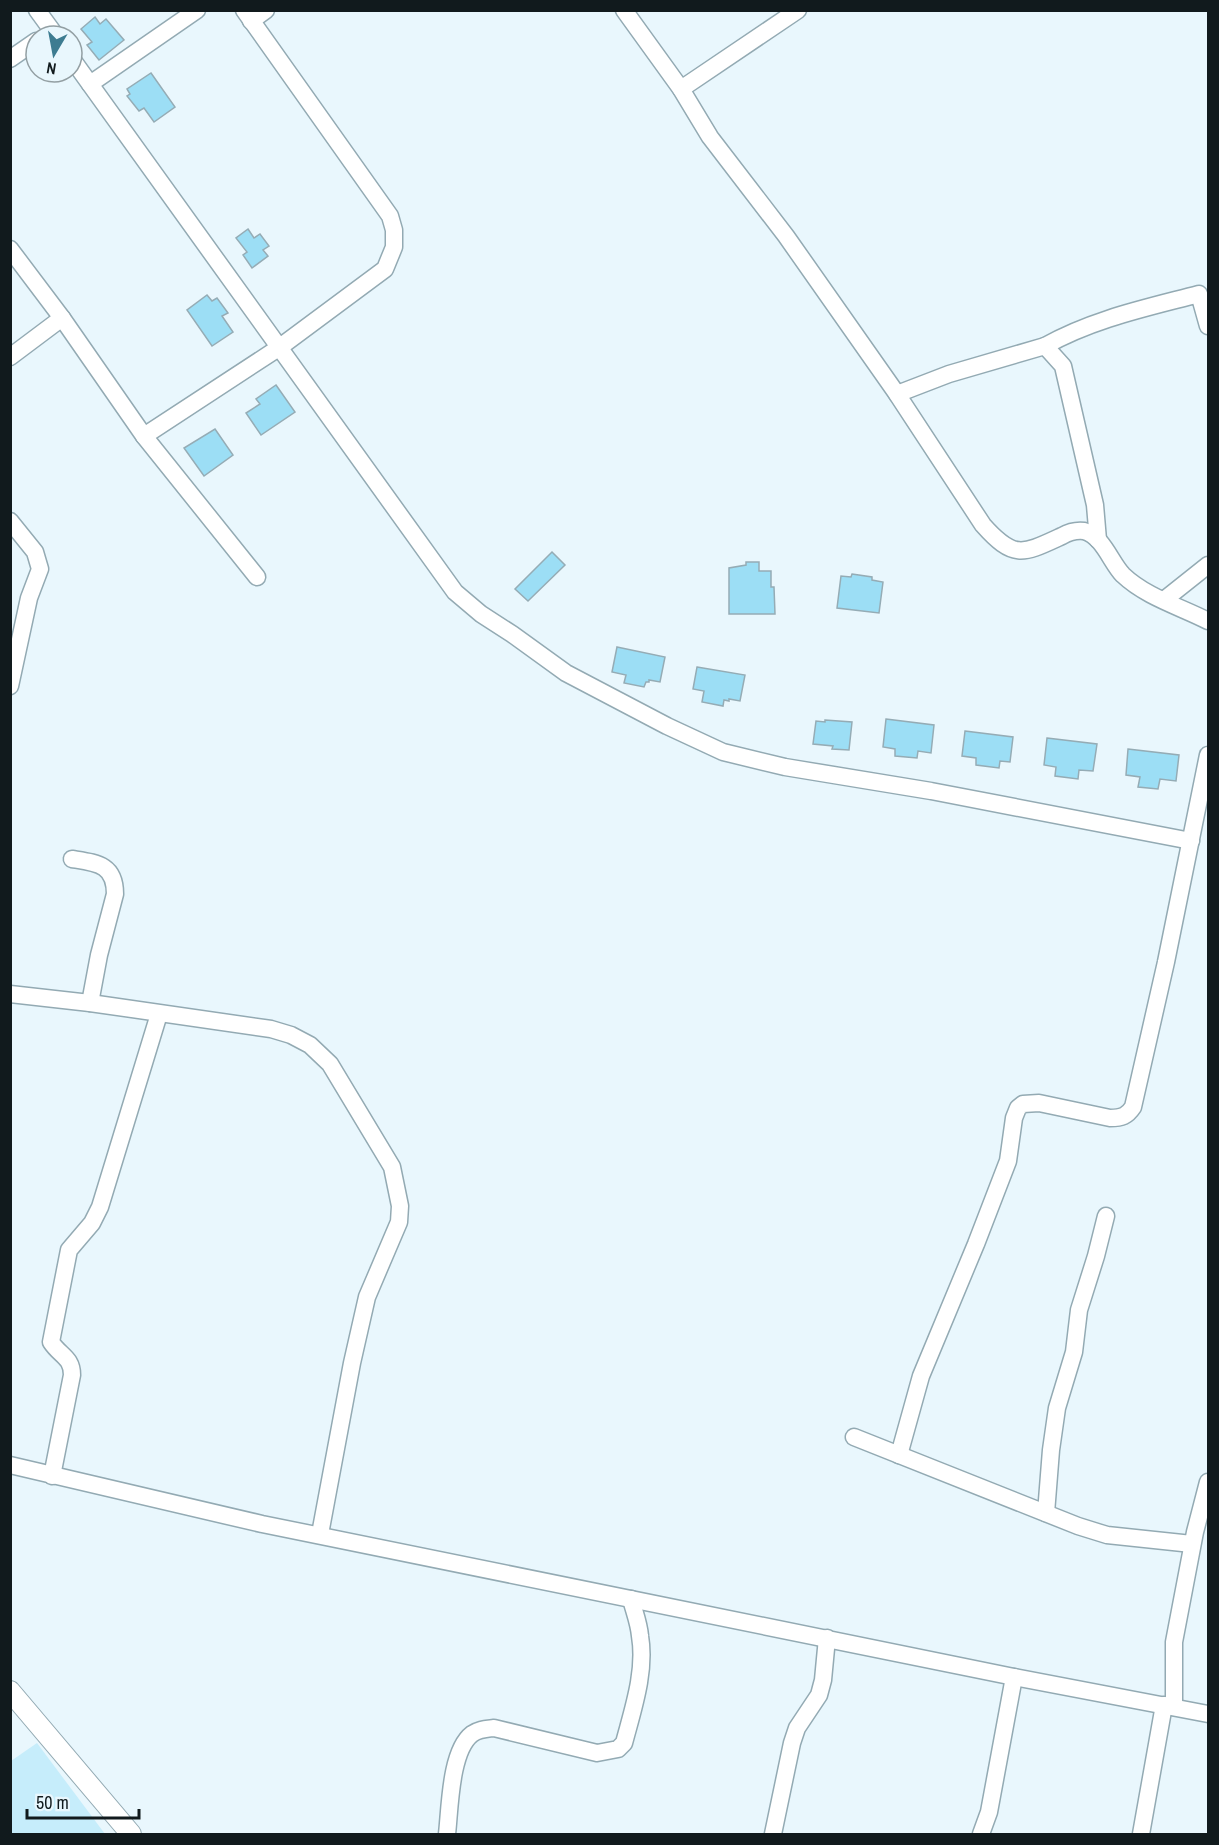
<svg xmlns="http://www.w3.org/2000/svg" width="1219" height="1845" viewBox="0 0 1219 1845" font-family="'Archivo Narrow',sans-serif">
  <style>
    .green { fill: #c6edfb }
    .building { fill: #9cdef5; stroke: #95acb5; stroke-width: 1.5 }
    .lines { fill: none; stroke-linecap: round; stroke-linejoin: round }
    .minor-casing { stroke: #93aab3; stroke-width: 19 }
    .tertiary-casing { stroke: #93aab3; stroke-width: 22 }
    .minor { stroke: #fff; stroke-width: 16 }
    .tertiary { stroke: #fff; stroke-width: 20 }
  </style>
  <rect width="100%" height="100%" fill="#e9f7fd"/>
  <path class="green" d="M 37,1743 L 105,1834 L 11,1834 L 11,1761 Z"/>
  <g class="building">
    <path d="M 95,17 L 100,24 L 106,19 L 124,40 L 99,60 L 87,45 L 92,42 L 81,29 Z"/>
    <path d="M 151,73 L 175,107 L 154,122 L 144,108 L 139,111 L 127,96 L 130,94 L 127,89 Z"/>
    <path d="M 248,229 L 254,238 L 260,234 L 269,246 L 263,250 L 268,256 L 252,268 L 243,255 L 247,252 L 236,238 Z"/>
    <path d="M 207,295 L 212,301 L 217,298 L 228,313 L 222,316 L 233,332 L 212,346 L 187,310 Z"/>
    <path d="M 276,385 L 295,412 L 261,435 L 246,413 L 260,404 L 256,399 Z"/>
    <path d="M 215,429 L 233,455 L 204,476 L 184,448 Z"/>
    <path d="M 552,552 L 565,565 L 528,601 L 515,589 Z"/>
    <path d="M 746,562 L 759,562 L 759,571 L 771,571 L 771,587 L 774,587 L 775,614 L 729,614 L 729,568 L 746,565 Z"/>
    <path d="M 852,574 L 872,577 L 872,580 L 883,582 L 879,613 L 837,608 L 841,576 L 851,577 Z"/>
    <path d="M 617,647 L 665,657 L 660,682 L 649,680 L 649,682 L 646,682 L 644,687 L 624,683 L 626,675 L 612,672 Z"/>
    <path d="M 697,667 L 745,675 L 740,701 L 729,699 L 729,701 L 724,700 L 723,706 L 702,702 L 704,691 L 693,689 Z"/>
    <path d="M 886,719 L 934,725 L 931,753 L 918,751 L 917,758 L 895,756 L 895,749 L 883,747 Z"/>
    <path d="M 825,720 L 852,722 L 849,750 L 832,749 L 833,746 L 813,744 L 816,721 L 825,722 Z"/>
    <path d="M 965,731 L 1013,737 L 1010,762 L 1000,761 L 999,768 L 976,765 L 976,758 L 962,756 Z"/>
    <path d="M 1047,738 L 1097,744 L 1093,771 L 1079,770 L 1078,779 L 1055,776 L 1056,767 L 1044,765 Z"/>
    <path d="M 1128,749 L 1179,755 L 1176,781 L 1160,779 L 1158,789 L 1138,787 L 1140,777 L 1126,775 Z"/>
  </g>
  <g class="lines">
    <defs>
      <g id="minor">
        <path d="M 37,10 L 56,36"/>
        <path d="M 624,10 L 681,89 L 710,137 L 786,236 L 897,394 L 983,525 C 1014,560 1023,554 1062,536 C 1069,532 1076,530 1084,531 C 1103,536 1111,563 1123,575 C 1146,597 1181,607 1208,621"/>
        <path d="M 251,21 L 266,10"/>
        <path d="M 10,59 L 36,41"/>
        <path d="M 72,59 L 455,592 L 481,614 L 512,634 L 566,673 L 667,726 L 723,752 L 785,767 L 931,791 L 1191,841"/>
        <path d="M 90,84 L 197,10"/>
        <path d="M 681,89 L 798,10"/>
        <path d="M 10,249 L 62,318 L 144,436 L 257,577"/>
        <path d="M 1045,346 C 1093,319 1146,308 1199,294 L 1208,326"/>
        <path d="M 10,357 L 62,318"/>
        <path d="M 897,394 L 949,374 L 1045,346 L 1063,366 L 1095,505 L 1098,540"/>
        <path d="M 144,436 L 280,347 L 385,269 L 394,247 L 394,230 L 390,216 L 244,10"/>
        <path d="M 10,521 L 35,552 L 40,569 L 29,598 L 10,686"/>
        <path d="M 1164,600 L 1208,565"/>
        <path d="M 72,859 C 97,863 115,864 115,894 L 99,955 L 90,1003"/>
        <path d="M 10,994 L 90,1003 L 271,1029 L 291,1035 L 310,1045 L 330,1064 L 392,1167 L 400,1206 L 399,1222 L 367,1297 L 352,1363 L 320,1534"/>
        <path d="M 854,1437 L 1078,1526 L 1107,1535 L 1192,1544"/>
        <path d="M 899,1455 L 921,1376 L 976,1244 L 1008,1161 L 1014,1118 L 1018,1108 L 1023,1104 L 1039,1103 L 1110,1118 C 1122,1118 1127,1116 1133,1107 L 1166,962 L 1208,755"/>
        <path d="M 10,1465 L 262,1524 L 1014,1677 L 1208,1714"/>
        <path d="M 52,1476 L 72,1375 C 72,1357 60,1356 51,1342 L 69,1250 L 92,1223 L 100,1207 L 159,1014"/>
        <path d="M 1046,1513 L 1051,1450 L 1057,1408 L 1074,1352 L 1079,1310 L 1096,1256 L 1106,1216"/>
        <path d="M 1174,1707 L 1174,1642 L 1195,1532 L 1208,1482"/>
        <path d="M 447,1834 C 450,1809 450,1751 472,1734 C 479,1729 486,1729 494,1728 L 597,1753 L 618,1749 L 624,1743 C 633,1709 646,1671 640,1636 C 639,1623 634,1611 631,1599"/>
        <path d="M 773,1834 L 792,1743 L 797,1728 L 819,1695 L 823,1680 L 827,1638"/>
        <path d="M 981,1834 L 989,1812 L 1014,1677"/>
        <path d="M 1141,1834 L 1164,1705"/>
      </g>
      <path id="tertiary" d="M 10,1691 L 131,1834"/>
    </defs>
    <use href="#minor" class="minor-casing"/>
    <use href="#tertiary" class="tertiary-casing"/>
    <use href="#minor" class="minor"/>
    <use href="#tertiary" class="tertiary"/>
  </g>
  <rect width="1219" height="1845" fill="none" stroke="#111a1d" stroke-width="24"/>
  <g transform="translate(54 54) rotate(190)"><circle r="28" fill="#e9f7fd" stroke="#939fa3" stroke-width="1.5"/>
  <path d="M0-4.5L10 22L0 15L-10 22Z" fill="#3d7c91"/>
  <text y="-9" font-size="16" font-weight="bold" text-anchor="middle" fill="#111a1d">N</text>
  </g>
  <path d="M27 1809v9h112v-9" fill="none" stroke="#111a1d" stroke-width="3"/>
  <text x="36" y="1809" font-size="18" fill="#111a1d" stroke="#e9f7fd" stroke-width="4.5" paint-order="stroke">50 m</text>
</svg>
